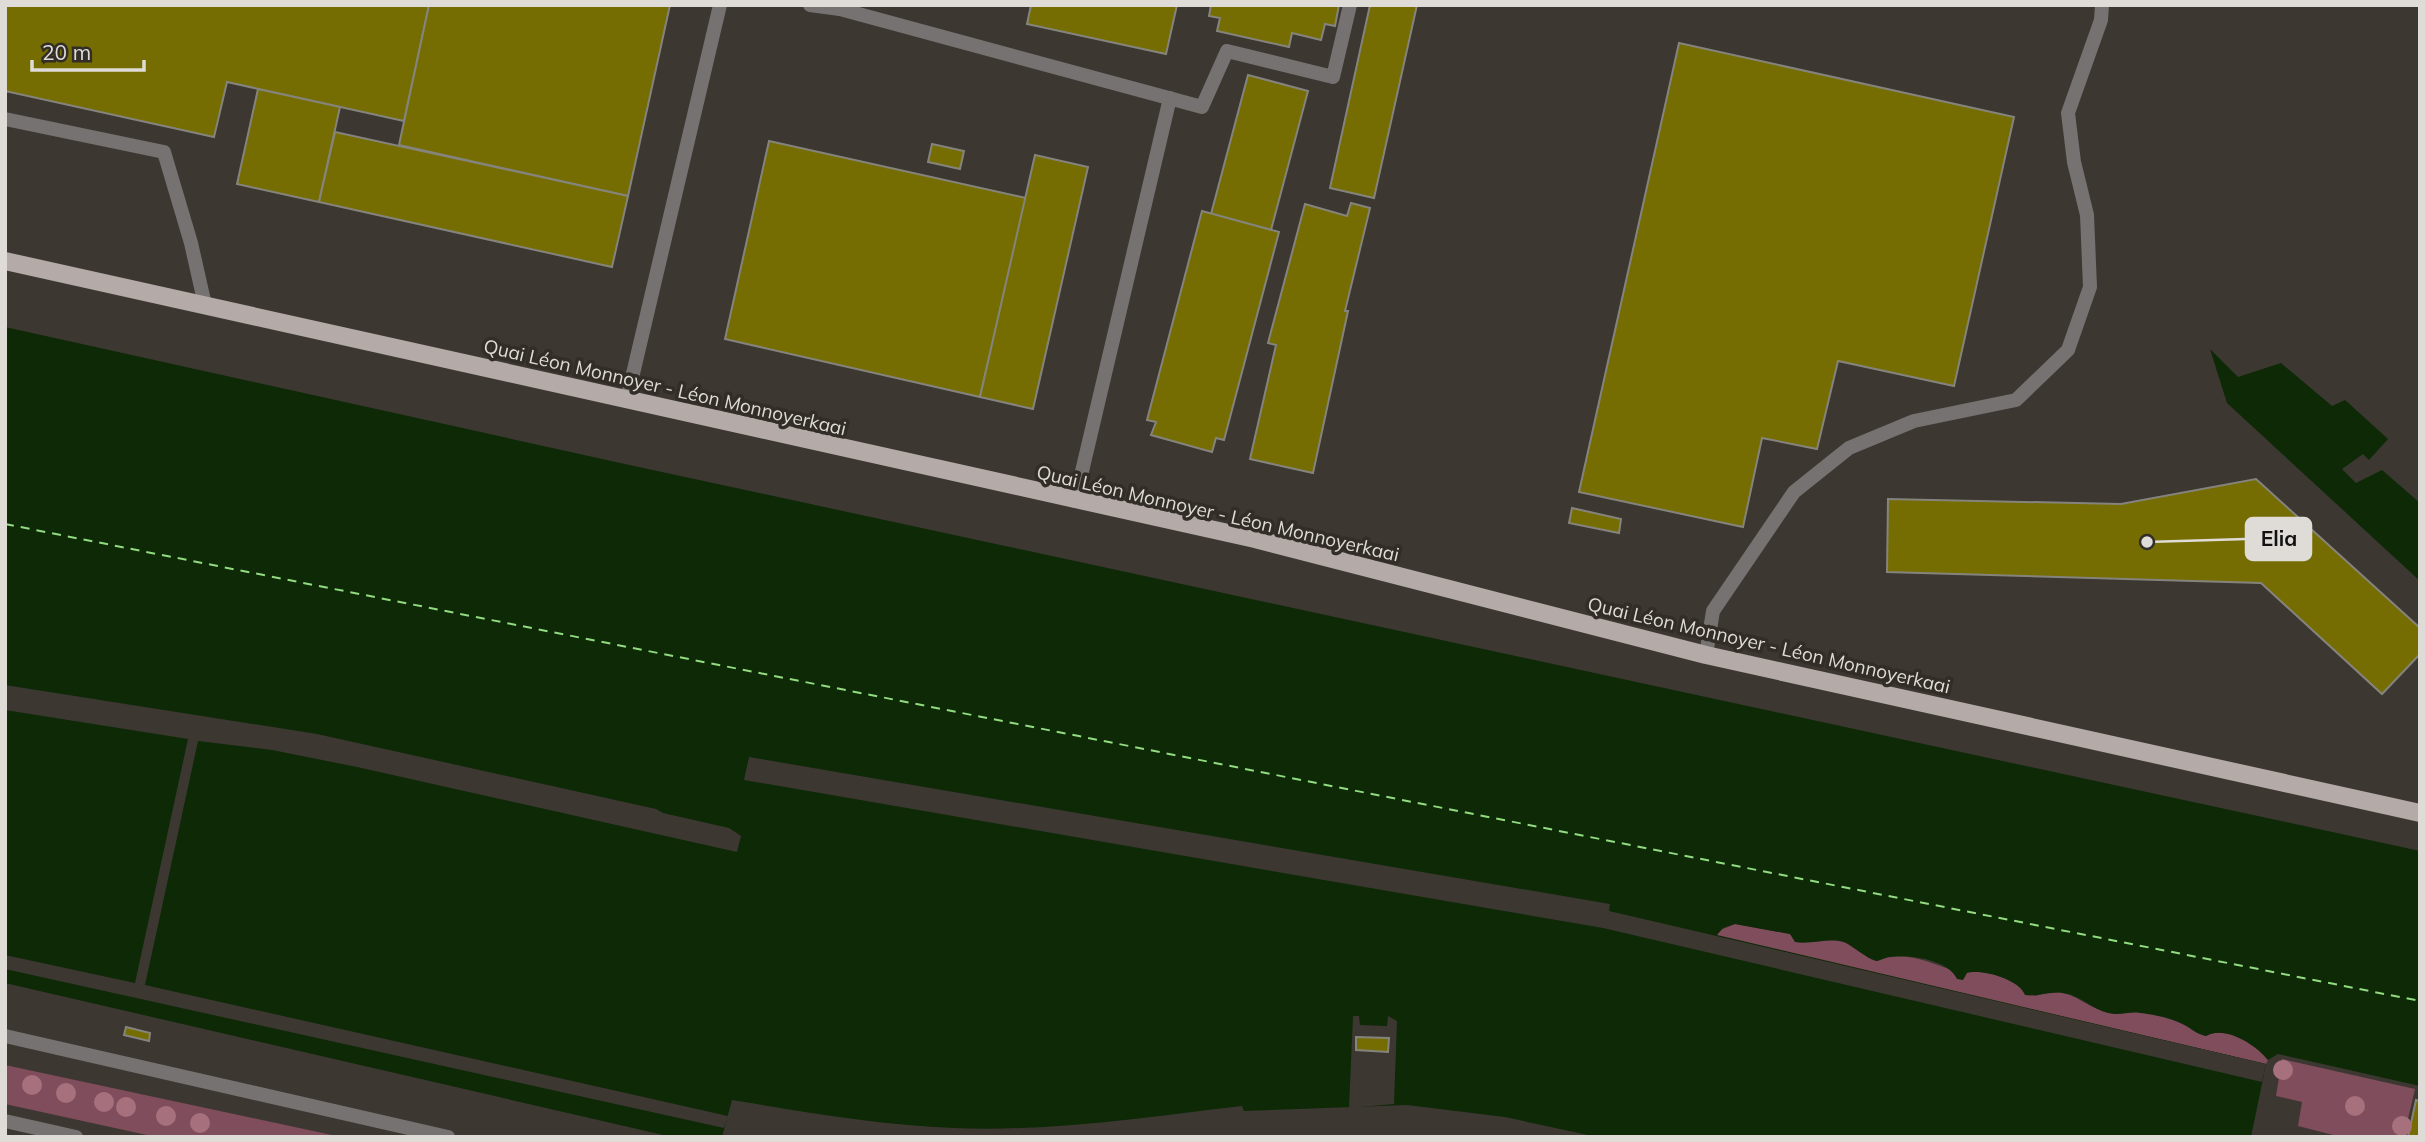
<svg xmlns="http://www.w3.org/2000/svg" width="2425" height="1142" viewBox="0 0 2425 1142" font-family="Mulish,sans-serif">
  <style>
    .green { fill: #804d5c }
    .water { fill: #0d2906 }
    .pier { fill: #3c3731 }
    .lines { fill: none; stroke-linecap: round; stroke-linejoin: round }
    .ferry { stroke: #92db81; stroke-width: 2; stroke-dasharray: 9 7; stroke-linecap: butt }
    .building { fill: #756d01; stroke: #85847c; stroke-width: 2 }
    .service { stroke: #767271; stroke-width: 14 }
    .primary { stroke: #b4aba9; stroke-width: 18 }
    .tree { fill: #a6717d }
    .labels { text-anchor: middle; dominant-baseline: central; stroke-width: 7; stroke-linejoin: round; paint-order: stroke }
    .street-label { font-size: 19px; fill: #dfdcd8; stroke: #322d27 }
    .leader { fill: none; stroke: #dfdcd8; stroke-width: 2.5 }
    .callout-dot { fill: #dfdcd8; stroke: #322d27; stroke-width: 2.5 }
    .callout { fill: #dfdcd8; stroke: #dfdcd8; stroke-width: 2.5 }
    .callout-label { font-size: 21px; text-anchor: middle; font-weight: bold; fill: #111 }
  </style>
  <rect width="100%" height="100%" fill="#3c3731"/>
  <g class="green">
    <path d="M 1735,924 L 1790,934 C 1806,950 1825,936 1843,942 C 1855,945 1867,955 1877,961 C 1903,950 1928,962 1952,970 C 1960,973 1966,972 1974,971 C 1995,970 2018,985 2035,996 C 2070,986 2074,1000 2102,1011 C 2120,1017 2125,1011 2140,1012 C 2152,1014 2171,1018 2182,1024 C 2191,1028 2196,1034 2206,1036 C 2225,1025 2256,1045 2268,1060 L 2266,1064 L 1717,936 L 1718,931 Z"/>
    <path d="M 2282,1059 L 2415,1089 L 2404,1136 L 2341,1137 L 2298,1126 L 2302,1102 L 2276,1096 Z"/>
    <path d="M 5,1065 L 341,1137 L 156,1137 L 5,1104 Z"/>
  </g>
  <g class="water">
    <path d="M 5,327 L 634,466 L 2420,851 L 2420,1086 L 2278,1054 L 2268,1060 C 2256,1045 2226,1025 2206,1036 C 2196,1034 2191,1028 2183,1024 C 2171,1018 2152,1014 2140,1013 C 2129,1011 2120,1016 2108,1013 C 2092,1009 2080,995 2063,993 C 2050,991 2038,997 2025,995 C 2019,979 1982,969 1967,973 L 1963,980 L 1957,979 C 1948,959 1908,954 1888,957 C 1884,958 1881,960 1877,961 C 1870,961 1853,946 1844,942 C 1829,937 1811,945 1795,942 L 1790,934 L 1735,924 L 1723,928 L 1717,935 L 2266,1064 L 2251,1137 L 1597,1137 L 1505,1117 L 1407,1105 L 1244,1111 L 1242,1106 C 1147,1117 1051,1132 954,1128 C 879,1125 806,1112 732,1100 L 722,1137 L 672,1137 L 5,983 Z"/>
    <path d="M 2210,349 L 2238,377 L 2281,363 L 2332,406 L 2345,400 L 2388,439 L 2369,460 L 2363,454 L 2342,469 L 2356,483 L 2382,470 L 2420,503 L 2420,581 L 2227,403 Z"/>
  </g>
  <g class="pier">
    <path d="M 5,685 L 317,734 L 656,809 L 663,813 L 729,828 L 741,836 L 737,852 L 357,767 L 272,750 L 198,741 L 145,985 L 728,1116 L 724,1128 L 5,969 L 5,955 L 135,983 L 188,739 L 5,710 Z"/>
    <path d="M 749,757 L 1610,904 L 1609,911 L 2266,1064 L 2262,1082 L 1603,928 L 744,780 Z"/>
    <path d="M 1353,1016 L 1359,1016 L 1360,1025 L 1387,1026 L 1388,1016 L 1397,1021 L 1394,1104 L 1349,1108 Z"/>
  </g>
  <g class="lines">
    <path class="ferry" d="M 5,524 L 2420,1001"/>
  </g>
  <g class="building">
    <path d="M 5,5 L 429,5 L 404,121 L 227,82 L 214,137 L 5,91 Z"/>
    <path d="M 429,5 L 670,5 L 628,196 L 399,145 Z"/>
    <path d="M 1031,5 L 1177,5 L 1166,54 L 1027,24 Z"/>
    <path d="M 1211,5 L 1339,5 L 1335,26 L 1325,24 L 1321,40 L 1292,33 L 1289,47 L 1217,31 L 1220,18 L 1209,16 Z"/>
    <path d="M 1370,5 L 1417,5 L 1374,198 L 1330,188 Z"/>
    <path d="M 1679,43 L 2014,117 L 1954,386 L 1838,361 L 1817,449 L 1762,438 L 1743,527 L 1579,492 Z"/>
    <path d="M 1248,75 L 1308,91 L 1271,230 L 1211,214 Z"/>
    <path d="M 258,89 L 340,107 L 319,202 L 237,184 Z"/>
    <path d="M 335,132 L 628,196 L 612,267 L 319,202 Z"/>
    <path d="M 769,141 L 1026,198 L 980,397 L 725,339 Z"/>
    <path d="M 932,144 L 964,151 L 960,169 L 928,162 Z"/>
    <path d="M 1035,155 L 1088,167 L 1033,409 L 980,397 Z"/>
    <path d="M 1351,203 L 1370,208 L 1345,311 L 1348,311 L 1313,473 L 1250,459 L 1276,345 L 1268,343 L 1305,204 L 1347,216 Z"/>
    <path d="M 1202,211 L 1279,232 L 1224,440 L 1216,438 L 1212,452 L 1151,435 L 1156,422 L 1147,420 Z"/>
    <path d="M 2256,479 L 2420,628 L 2420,654 L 2382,694 L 2261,583 L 1887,572 L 1888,499 L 2121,504 Z"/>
    <path d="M 1572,508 L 1621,519 L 1619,533 L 1569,523 Z"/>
    <path d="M 126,1027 L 150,1033 L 149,1041 L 124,1035 Z"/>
    <path d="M 1356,1037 L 1389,1038 L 1388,1052 L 1356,1050 Z"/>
    <path d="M 2416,1100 L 2420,1101 L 2420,1137 L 2408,1137 Z"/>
  </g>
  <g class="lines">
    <g class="service">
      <path d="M 810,5 L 840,9 L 841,5"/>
      <path d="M 840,9 L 1202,107 L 1227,51 L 1333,77 L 1350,5"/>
      <path d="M 5,119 L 164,152 L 191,243 L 205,305"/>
      <path d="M 627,399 L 720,5"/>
      <path d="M 1075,501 L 1170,98"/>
      <path d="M 1706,655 L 1713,611 L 1794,492 L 1849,448 L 1914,421 L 2016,400 L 2068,350 L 2090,287 L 2087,215 L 2074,162 L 2068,113 L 2101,20 L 2102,5"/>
      <path d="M 5,1036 L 448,1137"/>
      <path d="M 5,1121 L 76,1137"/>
    </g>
    <path class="primary" d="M 5,261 L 1255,539 L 1706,655 L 2420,813"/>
  </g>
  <g class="tree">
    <circle cx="2283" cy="1070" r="10"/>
    <circle cx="32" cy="1085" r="10"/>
    <circle cx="66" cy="1093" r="10"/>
    <circle cx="104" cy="1102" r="10"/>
    <circle cx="2355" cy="1106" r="10"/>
    <circle cx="126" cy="1107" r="10"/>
    <circle cx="166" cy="1116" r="10"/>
    <circle cx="200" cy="1123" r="10"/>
    <circle cx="2402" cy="1126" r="10"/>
  </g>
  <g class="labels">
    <g class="street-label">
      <text transform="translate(665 387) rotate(13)">Quai Léon Monnoyer - Léon Monnoyerkaai</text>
      <text transform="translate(1218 513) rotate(13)">Quai Léon Monnoyer - Léon Monnoyerkaai</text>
      <text transform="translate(1769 645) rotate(13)">Quai Léon Monnoyer - Léon Monnoyerkaai</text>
    </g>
  </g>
  <path class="leader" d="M2147 542L2246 539"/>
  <circle class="callout-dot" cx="2147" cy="542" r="7"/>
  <rect class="callout" x="2246" y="518" width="65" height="42" rx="7"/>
  <g class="callout-label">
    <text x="2279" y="546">Elia</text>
  </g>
  <rect width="2425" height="1142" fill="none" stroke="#dfdcd8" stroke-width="14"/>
  <path d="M32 60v10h112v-10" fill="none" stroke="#dfdcd8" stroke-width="3.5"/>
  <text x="42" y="60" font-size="21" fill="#dfdcd8" stroke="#322d27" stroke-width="5" paint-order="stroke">20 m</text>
</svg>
